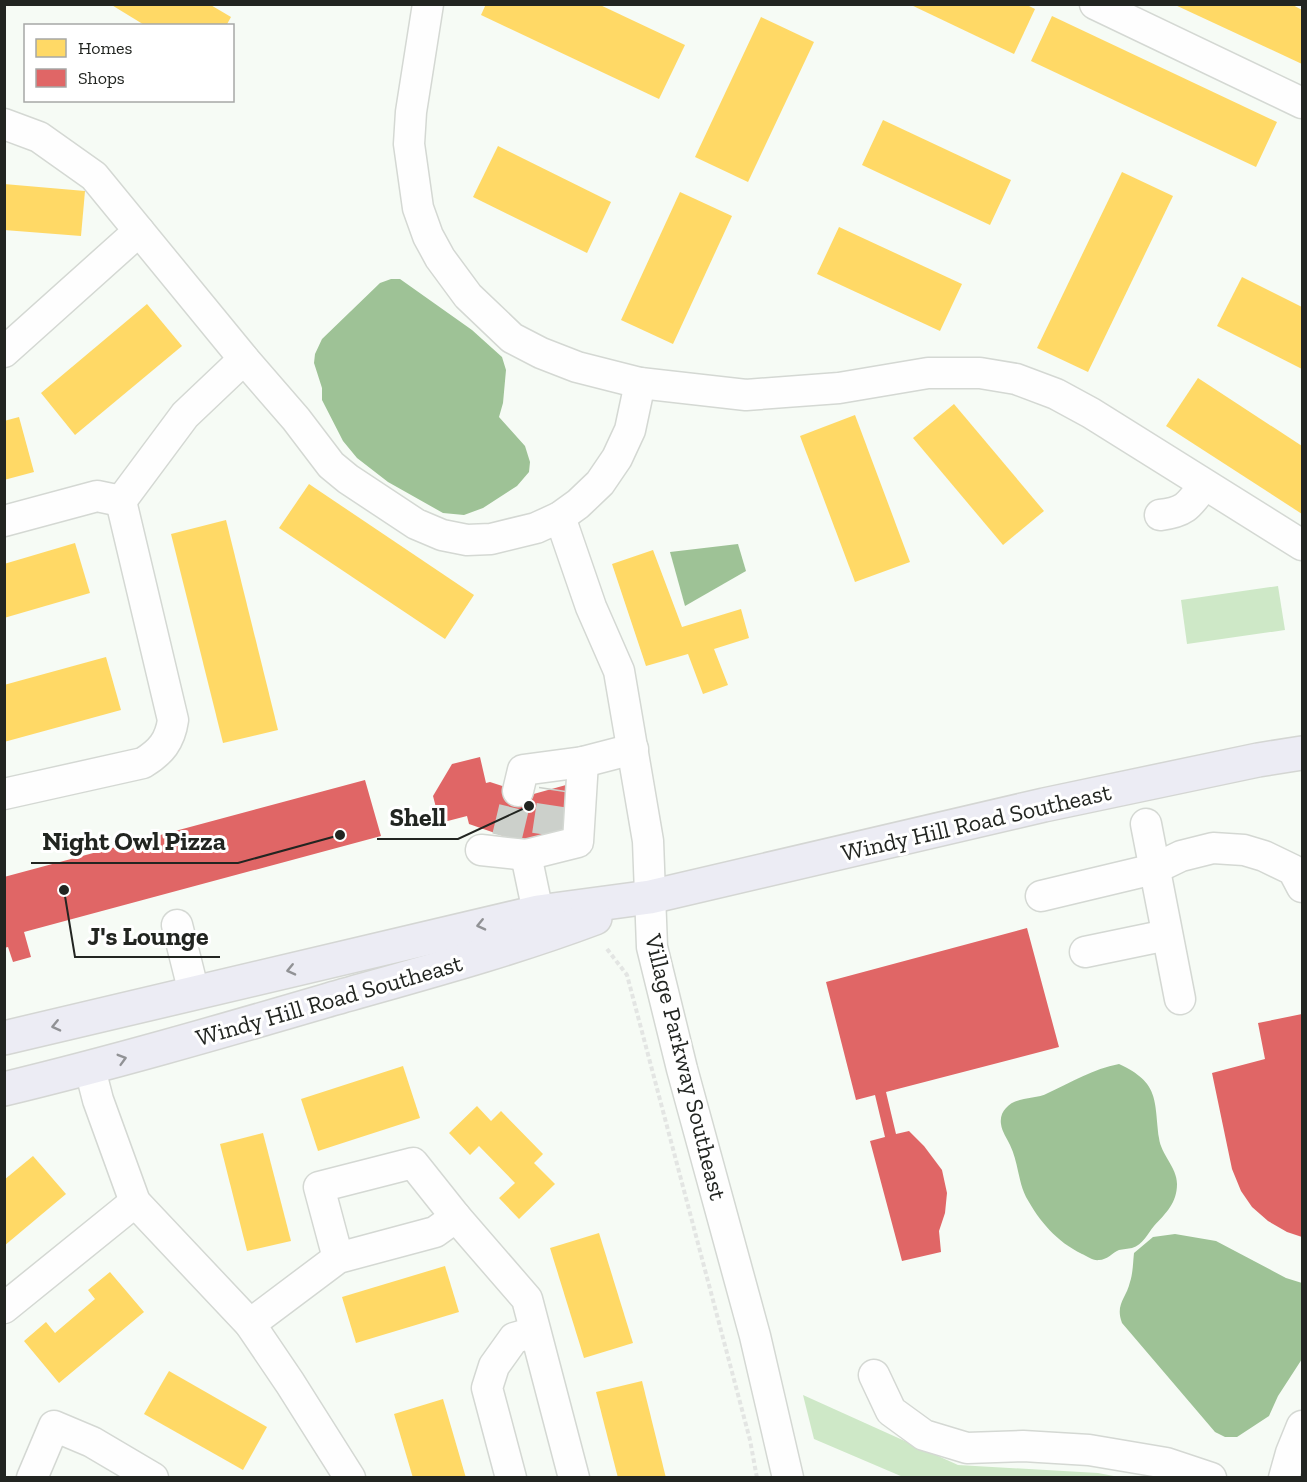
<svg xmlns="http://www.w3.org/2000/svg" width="1307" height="1482" viewBox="0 0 1307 1482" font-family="'Zilla Slab',serif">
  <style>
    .green { fill: #cee8c7 }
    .water { fill: #9ec296 }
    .homes { fill: #ffd966 }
    .shops { fill: #e06666 }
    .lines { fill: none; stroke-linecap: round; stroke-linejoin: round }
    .minor-tunnel { stroke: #ccd0cb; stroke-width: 30; stroke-dasharray: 30 15; stroke-linecap: butt }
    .minor-casing { stroke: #d4d8d3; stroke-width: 33 }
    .major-casing { stroke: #d4d6d3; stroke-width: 36 }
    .path { stroke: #e3e5e3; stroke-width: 4; stroke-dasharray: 4.5 3; stroke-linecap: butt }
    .minor { stroke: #fefefe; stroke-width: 30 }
    .major { stroke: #ececf4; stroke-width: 33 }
    .oneway { stroke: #919295 }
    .labels { text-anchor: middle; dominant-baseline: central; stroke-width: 6; stroke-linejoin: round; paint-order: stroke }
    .street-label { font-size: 24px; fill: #222521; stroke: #fff }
    .leader { fill: none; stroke: #222521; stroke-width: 2 }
    .callout-dot { fill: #222521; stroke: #fff; stroke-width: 2 }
    .callout-label { font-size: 26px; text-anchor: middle; font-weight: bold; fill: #222521; stroke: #fff; stroke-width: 6; stroke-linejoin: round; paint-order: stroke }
  </style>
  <rect width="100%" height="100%" fill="#f6fbf5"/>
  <g class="green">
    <path d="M 1278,586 L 1285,630 L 1187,644 L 1181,600 Z"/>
    <path d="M 803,1395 L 958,1465 L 1098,1473 L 1119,1477 L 903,1477 L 814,1439 Z"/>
  </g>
  <g class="water">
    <path d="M 391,279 L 400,279 L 472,330 L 502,357 L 506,370 L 503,403 L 499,417 L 525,446 L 530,462 L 529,472 L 517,486 L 483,508 L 464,515 L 443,513 L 388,482 L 357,458 L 343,441 L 322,400 L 322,388 L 314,363 L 315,354 L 322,339 L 380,283 Z"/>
    <path d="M 738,544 L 746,571 L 685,606 L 670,552 Z"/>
    <path d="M 1119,1064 C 1160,1083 1154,1100 1159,1138 C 1161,1155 1177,1167 1177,1184 C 1177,1203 1166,1213 1154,1226 C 1148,1233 1143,1245 1132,1248 C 1128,1249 1123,1249 1119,1250 C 1112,1253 1107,1260 1099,1260 C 1093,1261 1087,1256 1082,1254 C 1056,1241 1040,1222 1026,1197 C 1018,1181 1018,1161 1010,1145 C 1007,1138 1002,1132 1001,1124 C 1000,1118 1002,1112 1006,1108 C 1016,1096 1035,1100 1048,1093 C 1072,1082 1093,1069 1119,1064 Z"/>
    <path d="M 1175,1234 L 1216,1241 L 1286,1278 L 1302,1283 L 1302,1359 L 1278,1396 L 1269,1416 L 1237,1437 L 1225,1437 L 1215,1432 L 1122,1323 C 1115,1304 1126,1299 1130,1282 C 1133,1273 1133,1262 1134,1253 L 1153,1237 Z"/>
  </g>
  <g class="homes">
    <path d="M 110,4 L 209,4 L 231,17 L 226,26 L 146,26 Z"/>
    <path d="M 486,4 L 598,4 L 685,45 L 659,99 L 481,15 Z"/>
    <path d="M 909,4 L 1025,4 L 1035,9 L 1014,54 Z"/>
    <path d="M 1173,4 L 1291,4 L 1302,10 L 1302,64 Z"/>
    <path d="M 1052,16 L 1277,122 L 1256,167 L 1031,61 Z"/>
    <path d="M 761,17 L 814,42 L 748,182 L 695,157 Z"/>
    <path d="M 883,120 L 1011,180 L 990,225 L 862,165 Z"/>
    <path d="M 498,146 L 611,202 L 587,253 L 473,197 Z"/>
    <path d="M 1122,172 L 1173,196 L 1088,372 L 1037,348 Z"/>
    <path d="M 4,184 L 85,191 L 81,236 L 4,230 Z"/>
    <path d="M 680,192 L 732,216 L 673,344 L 621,320 Z"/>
    <path d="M 839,227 L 962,284 L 940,331 L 817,274 Z"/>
    <path d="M 1242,277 L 1302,307 L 1302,369 L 1217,326 Z"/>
    <path d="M 147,304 L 182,346 L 75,435 L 41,393 Z"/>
    <path d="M 1198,378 L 1302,446 L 1302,514 L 1166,426 Z"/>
    <path d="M 954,404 L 1044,511 L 1003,545 L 913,438 Z"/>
    <path d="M 855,415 L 910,562 L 855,582 L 800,436 Z"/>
    <path d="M 19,417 L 34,472 L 4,480 L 4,421 Z"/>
    <path d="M 309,484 L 474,595 L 445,639 L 279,528 Z"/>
    <path d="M 226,520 L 278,730 L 223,743 L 171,534 Z"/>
    <path d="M 75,543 L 90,593 L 4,618 L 4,564 Z"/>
    <path d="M 653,550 L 682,627 L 741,609 L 749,638 L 714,649 L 728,685 L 703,694 L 688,654 L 646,666 L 612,564 Z"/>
    <path d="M 106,657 L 121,710 L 4,742 L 4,685 Z"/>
    <path d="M 403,1066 L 420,1118 L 318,1151 L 301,1099 Z"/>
    <path d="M 477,1106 L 491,1121 L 501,1111 L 543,1154 L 534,1163 L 555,1184 L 519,1219 L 499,1198 L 515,1183 L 479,1146 L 470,1155 L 449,1133 Z"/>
    <path d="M 263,1133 L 291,1241 L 247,1251 L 220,1144 Z"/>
    <path d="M 33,1156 L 66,1194 L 4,1246 L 4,1180 Z"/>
    <path d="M 599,1233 L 633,1343 L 584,1358 L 550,1248 Z"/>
    <path d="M 445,1266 L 459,1312 L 356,1343 L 342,1297 Z"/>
    <path d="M 110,1272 L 144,1312 L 59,1383 L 24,1341 L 46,1322 L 55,1333 L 95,1299 L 88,1290 Z"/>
    <path d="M 169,1371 L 267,1427 L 243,1470 L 144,1414 Z"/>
    <path d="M 642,1381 L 666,1478 L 618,1478 L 596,1392 Z"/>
    <path d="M 443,1399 L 466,1478 L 413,1478 L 394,1414 Z"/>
  </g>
  <g class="shops">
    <path d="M 480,757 L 486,783 L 490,782 L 530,795 L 566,785 L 574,786 L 568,830 L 521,842 L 469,824 L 467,816 L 440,823 L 433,796 L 452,764 Z"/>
    <path d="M 365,780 L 381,836 L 24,932 L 31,957 L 13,962 L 8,947 L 4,948 L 4,877 Z"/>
    <path d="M 1027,928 L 1059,1047 L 886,1092 L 896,1134 L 909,1131 L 924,1146 L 942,1170 L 947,1193 L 945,1213 L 939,1231 L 941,1252 L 902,1261 L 870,1141 L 885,1137 L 875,1095 L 856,1100 L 826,982 Z"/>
    <path d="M 1302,1014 L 1302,1237 L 1287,1232 L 1268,1221 L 1252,1207 L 1241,1191 L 1232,1169 L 1212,1073 L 1265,1059 L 1258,1023 Z"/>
  </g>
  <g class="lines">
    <g class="minor-tunnel">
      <path d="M 547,835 L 554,789"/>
      <path d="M 507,837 L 518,791"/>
    </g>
    <defs>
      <g id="minor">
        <path d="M 428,4 L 411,112 L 409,144 L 418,208 L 428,236 L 440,258 L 468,296 L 512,338 L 541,353 L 577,367 L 640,383 L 746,395 L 839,388 L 928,373 L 980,373 L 1016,379 L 1056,394 L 1091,413 L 1302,545"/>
        <path d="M 1095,4 L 1302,103"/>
        <path d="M 4,124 L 39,137 L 94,176 L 244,359 L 296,419 L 331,465 L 348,479 L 416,524 L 442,535 L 467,540 L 491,539 L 536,528 L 560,517 L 578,504 L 600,483 L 617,458 L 630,430 L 640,383"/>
        <path d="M 4,352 L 139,231"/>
        <path d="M 1160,515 C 1186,512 1189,505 1204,485"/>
        <path d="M 560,517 L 591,607 L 619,671 L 648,841 L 652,947 L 682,1069 L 755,1336 L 788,1478"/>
        <path d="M 4,521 L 97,496 L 121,501 L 185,415 L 244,359"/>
        <path d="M 518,791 L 523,770 L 583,762 L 633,749"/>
        <path d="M 4,794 L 143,763 C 161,752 170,741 173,720 L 121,501"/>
        <path d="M 1146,824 L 1180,999"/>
        <path d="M 481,850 L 526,855 L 578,842 L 583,762"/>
        <path d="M 526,855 L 538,912"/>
        <path d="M 1041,896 L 1154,869 L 1181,856 L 1213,848 L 1244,850 L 1264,856 L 1293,870 L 1302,887"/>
        <path d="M 177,925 L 194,993"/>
        <path d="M 1085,952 L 1167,935"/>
        <path d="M 90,1069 L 98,1100 L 135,1202 L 250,1324 L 290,1383 L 350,1478"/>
        <path d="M 338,1258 L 319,1187 L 413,1163 L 456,1217"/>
        <path d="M 4,1308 L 135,1202"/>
        <path d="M 250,1324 L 338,1258 L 435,1232 L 456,1217 L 527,1299 L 574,1478"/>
        <path d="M 874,1375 L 891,1411 L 924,1435 L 967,1448 L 1023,1446 L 1089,1450 L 1166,1463 L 1211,1478"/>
        <path d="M 32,1478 L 54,1426 L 92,1442 L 153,1478"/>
        <path d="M 511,1478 L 487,1388 L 494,1366 L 514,1338 L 535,1332"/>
        <path d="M 1284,1478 L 1291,1453 L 1302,1426"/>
      </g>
      <g id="major">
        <path d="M 4,1038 L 538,912 L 650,897 L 1044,805 L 1258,760 L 1302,753"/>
        <path d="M 4,1089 C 112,1063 219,1032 325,1001 C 416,975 507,951 595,918"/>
      </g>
    </defs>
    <use href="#minor" class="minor-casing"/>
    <use href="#major" class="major-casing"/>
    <path class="path" d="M 607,949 L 627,975 L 750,1440 L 757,1478"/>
    <use href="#minor" class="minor"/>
    <use href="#major" class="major"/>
  </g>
  <defs><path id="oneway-chevron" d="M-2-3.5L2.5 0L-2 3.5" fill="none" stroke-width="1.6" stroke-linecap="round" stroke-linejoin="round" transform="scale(1.5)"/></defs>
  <g class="oneway">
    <use href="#oneway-chevron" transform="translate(481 925) rotate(167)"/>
    <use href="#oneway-chevron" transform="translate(291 970) rotate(167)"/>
    <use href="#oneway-chevron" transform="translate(56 1026) rotate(167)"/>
    <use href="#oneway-chevron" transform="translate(122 1059) rotate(-16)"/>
  </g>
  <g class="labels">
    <g class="street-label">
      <text transform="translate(976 822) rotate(-13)">Windy Hill Road Southeast</text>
      <text transform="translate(329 1000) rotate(-16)">Windy Hill Road Southeast</text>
      <text transform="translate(686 1067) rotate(76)">Village Parkway Southeast</text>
    </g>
  </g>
  <path class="leader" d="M529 806L458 839H377M340 835L238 863H31M64 890L75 957H220"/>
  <g class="callout-dot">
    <circle cx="529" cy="806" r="6"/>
    <circle cx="340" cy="835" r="6"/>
    <circle cx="64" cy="890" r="6"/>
  </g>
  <g class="callout-label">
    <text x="418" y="826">Shell</text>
    <text x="134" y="850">Night Owl Pizza</text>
    <text x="148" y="945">J's Lounge</text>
  </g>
  <rect width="1307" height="1482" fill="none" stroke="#222521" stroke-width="12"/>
  <rect x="24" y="24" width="210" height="78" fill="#ffffff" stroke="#a7a8a6" stroke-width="1.5"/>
  <rect x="36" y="39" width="30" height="18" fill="#ffd966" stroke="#a7a8a6" stroke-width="1.5"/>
  <text x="78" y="54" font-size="18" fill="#222521">Homes</text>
  <rect x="36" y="69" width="30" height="18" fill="#e06666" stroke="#a7a8a6" stroke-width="1.5"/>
  <text x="78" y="84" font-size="18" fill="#222521">Shops</text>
</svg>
